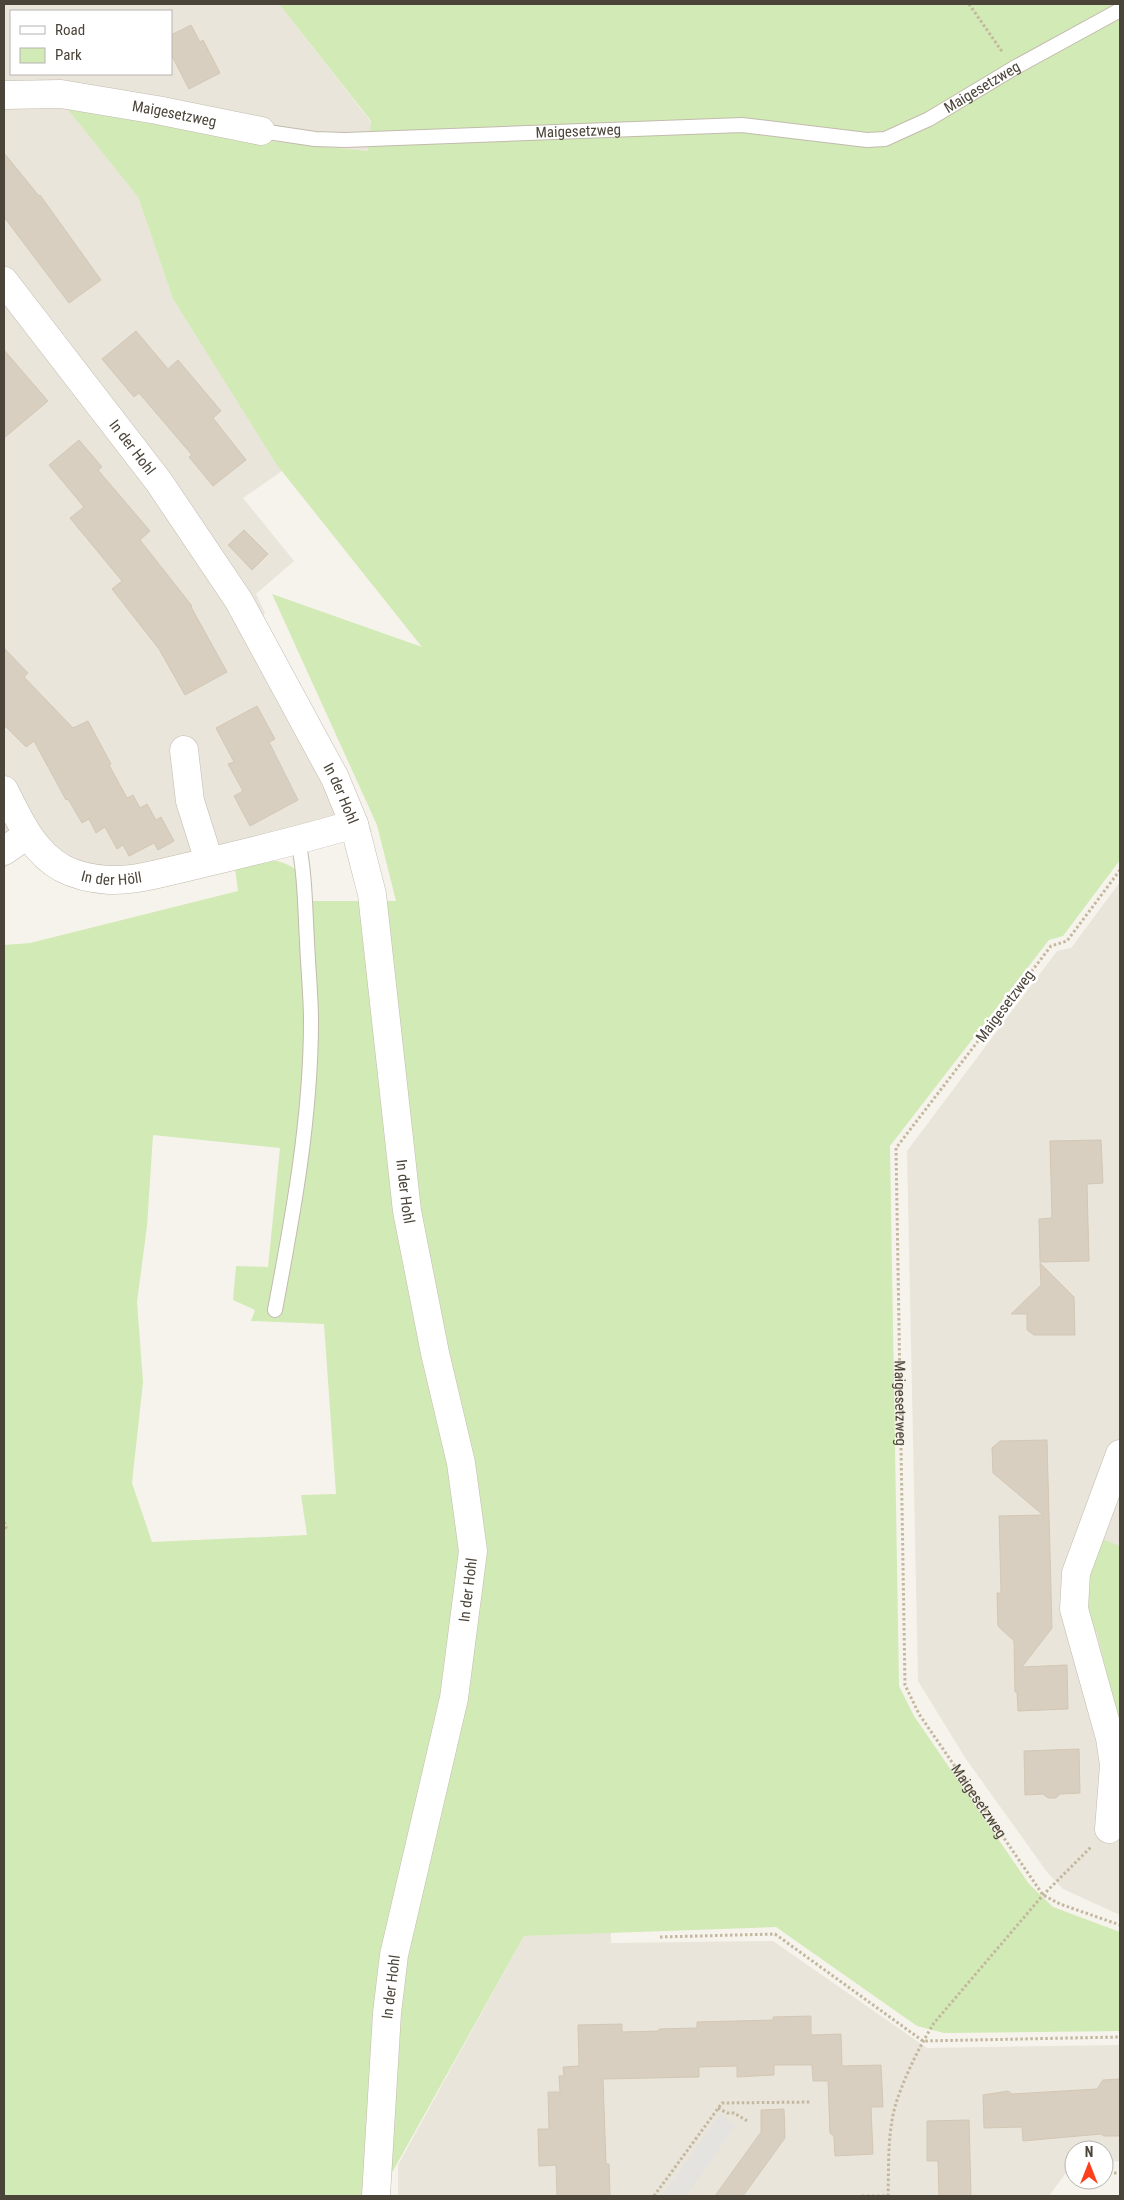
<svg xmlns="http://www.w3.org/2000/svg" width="1124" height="2200" viewBox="0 0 1124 2200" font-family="'Roboto Condensed',sans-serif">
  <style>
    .residential { fill: #eae5da; fill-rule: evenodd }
    .green { fill: #d2eab5; fill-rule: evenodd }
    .parking { fill: #e5e3e0 }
    .building { fill: #d8cfc1; stroke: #d3c7b4 }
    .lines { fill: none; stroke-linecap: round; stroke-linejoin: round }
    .service-casing { stroke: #c2bbae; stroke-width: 16 }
    .minor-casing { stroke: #c2bbae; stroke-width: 29 }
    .tertiary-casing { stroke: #c2bbae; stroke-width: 29 }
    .path { stroke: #c4b79f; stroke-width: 3; stroke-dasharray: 2.5 2.5; stroke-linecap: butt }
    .service { stroke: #fff; stroke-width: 14 }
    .minor { stroke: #fff; stroke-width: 28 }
    .tertiary { stroke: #fff; stroke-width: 28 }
    .labels { text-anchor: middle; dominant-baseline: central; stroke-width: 5; stroke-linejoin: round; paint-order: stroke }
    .street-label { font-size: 15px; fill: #4b4439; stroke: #fff }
  </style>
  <rect width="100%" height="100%" fill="#f6f3ec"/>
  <g class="residential">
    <path d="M 4,4 L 279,4 L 371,122 L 369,151 L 269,141 L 62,102 L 138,197 L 173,299 L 282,471 L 243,498 L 294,561 L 256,594 L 265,613 L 262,618 L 335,752 L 372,831 L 133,891 L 59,881 L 22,852 L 4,869 ZM 11,11 L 171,11 L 171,74 L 11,74 Z"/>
    <path d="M 1120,882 L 1120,1915 L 1063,1889 L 1047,1872 L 966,1759 L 918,1681 L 907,1151 L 1057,951 L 1071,948 Z"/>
    <path d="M 611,1932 L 611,1943 L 773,1941 L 927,2048 L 1120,2045 L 1120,2161 L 1104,2162 L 1104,2150 L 1074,2150 L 1074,2162 L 1049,2196 L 398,2196 L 398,2165 L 524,1936 Z"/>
  </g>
  <g class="green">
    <path d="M 279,4 L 1120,4 L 1120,860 L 1063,936 L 1049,940 L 890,1146 L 899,1686 L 914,1716 L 1029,1884 L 1053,1907 L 1120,1932 L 1120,2031 L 944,2033 L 917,2026 L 776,1927 L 524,1936 L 379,2196 L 4,2196 L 4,945 L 30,943 L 238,891 L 235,869 C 259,862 273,854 295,869 L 303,901 L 396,901 L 377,825 L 272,594 L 422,647 L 277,465 L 173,299 L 138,197 L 61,101 L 269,141 L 368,151 L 371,121 ZM 153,1135 L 280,1148 L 268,1267 L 236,1266 L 233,1300 L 255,1310 L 251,1321 L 324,1324 L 336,1494 L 301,1495 L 307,1535 L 152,1542 L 132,1483 L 143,1382 L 137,1302 L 147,1226 Z"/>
    <path d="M 1097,1537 L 1120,1546 L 1120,1732 L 1097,1632 L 1087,1628 L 1083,1576 Z"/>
  </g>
  <path class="parking" d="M 720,2114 L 736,2125 L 686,2196 L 662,2196 Z"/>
  <g class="building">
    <path d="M 191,25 L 200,42 L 203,40 L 220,73 L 189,89 L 171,54 L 171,35 Z"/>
    <path d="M 4,153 L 39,196 L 40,195 L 101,280 L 69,303 L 4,217 Z"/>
    <path d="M 136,331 L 168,369 L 178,360 L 221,411 L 213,418 L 246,460 L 213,486 L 189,457 L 192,455 L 139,393 L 134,397 L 102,359 Z"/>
    <path d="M 4,350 L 48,401 L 4,438 Z"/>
    <path d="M 79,440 L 102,467 L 98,470 L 150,531 L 140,540 L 192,606 L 191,607 L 227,672 L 185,695 L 159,649 L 112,589 L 122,581 L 70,518 L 84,507 L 49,465 Z"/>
    <path d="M 244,530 L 268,554 L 252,570 L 228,545 Z"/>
    <path d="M 4,648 L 28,673 L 24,677 L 73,728 L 88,721 L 111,764 L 109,765 L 127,798 L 133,795 L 140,808 L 147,804 L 156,820 L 161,817 L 174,841 L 158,850 L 154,843 L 129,856 L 123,845 L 117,849 L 105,827 L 96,833 L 89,819 L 82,823 L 68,799 L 66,800 L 34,741 L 26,747 L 4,725 Z"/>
    <path d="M 257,706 L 275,739 L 269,742 L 298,800 L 250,826 L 234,796 L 243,791 L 228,764 L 234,762 L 216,728 Z"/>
    <path d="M 1101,1140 L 1103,1183 L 1087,1184 L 1089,1261 L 1040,1262 L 1039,1219 L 1052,1218 L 1050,1141 Z"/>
    <path d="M 1040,1263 L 1074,1297 L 1075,1335 L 1034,1335 L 1027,1330 L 1027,1314 L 1011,1314 L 1041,1285 Z"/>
    <path d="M 1047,1440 L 1052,1628 L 1022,1667 L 1067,1665 L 1068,1709 L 1018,1711 L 1017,1692 L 1015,1692 L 1014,1641 L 998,1626 L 997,1593 L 1001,1593 L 999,1516 L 1043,1515 L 993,1473 L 992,1448 L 1000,1441 Z"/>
    <path d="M 1079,1749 L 1080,1793 L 1060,1794 L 1056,1798 L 1048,1798 L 1043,1794 L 1025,1795 L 1024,1751 Z"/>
    <path d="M 811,2016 L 811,2035 L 841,2034 L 842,2066 L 881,2065 L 883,2107 L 871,2107 L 873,2154 L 835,2156 L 834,2137 L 830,2133 L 828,2081 L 813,2081 L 812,2065 L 774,2065 L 774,2075 L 737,2077 L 737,2066 L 699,2067 L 699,2077 L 603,2079 L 606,2164 L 609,2164 L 610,2196 L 557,2196 L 556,2165 L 539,2166 L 538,2129 L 549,2129 L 548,2092 L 560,2092 L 559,2076 L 564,2076 L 563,2067 L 579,2066 L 578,2025 L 622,2024 L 622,2032 L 659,2031 L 659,2029 L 697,2028 L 697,2022 L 773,2020 L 773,2017 Z"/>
    <path d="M 1120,2079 L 1120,2136 L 1104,2136 L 1101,2134 L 1023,2141 L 1022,2127 L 984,2128 L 983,2095 L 1008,2091 L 1012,2094 L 1097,2089 L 1103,2080 Z"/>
    <path d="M 784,2109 L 785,2138 L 743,2196 L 715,2196 L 761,2132 L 761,2110 Z"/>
    <path d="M 969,2120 L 971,2196 L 939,2196 L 938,2161 L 927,2161 L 927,2121 Z"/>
  </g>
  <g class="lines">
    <defs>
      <g id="service">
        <path id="s2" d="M 261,131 L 315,139 L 345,140 L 742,125 L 867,140 L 885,139 L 929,119 L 1014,68 L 1120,10"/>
        <path d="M 275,1310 C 293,1215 311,1118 311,1021 C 311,995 308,968 307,941 C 305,907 305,873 298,840"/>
      </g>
      <g id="minor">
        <path id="s3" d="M 4,95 L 61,94 L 157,110 L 261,131"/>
        <path d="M 184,750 L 190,801 L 209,861"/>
        <path id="s4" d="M 4,790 C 19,819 32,851 62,868 C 77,876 93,879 109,880 C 138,881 168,871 196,865 C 249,852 302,840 354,824"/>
        <path d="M 4,851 L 27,835"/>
        <path d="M 1109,1829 L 1114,1765 L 1110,1738 L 1074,1609 L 1076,1573 L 1120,1454"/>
      </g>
      <g id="tertiary">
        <path id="s5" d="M 4,281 L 159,482 L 239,601 L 335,778 L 354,824 L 372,894 L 407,1211 L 435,1353 L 461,1463 L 473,1551 L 454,1698 L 394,1955 L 387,2013 L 376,2196"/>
      </g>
    </defs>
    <use href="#service" class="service-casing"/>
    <use href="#minor" class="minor-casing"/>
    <use href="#tertiary" class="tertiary-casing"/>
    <g class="path">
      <path d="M 969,4 L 1003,53"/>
      <path id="s1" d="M 1120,870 L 1067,941 L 1051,946 L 896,1148 L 905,1685 L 919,1714 L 1043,1895 L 1060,1904 L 1120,1925"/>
      <path d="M 4,1522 L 6,1527 L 4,1530"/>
      <path d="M 660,1937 L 775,1934 L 923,2041 L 1120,2037"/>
      <path d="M 718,2108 L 727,2113 L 734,2113 L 749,2122"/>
      <path d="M 1104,2173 L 1120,2173"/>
      <path d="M 654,2196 L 722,2103 L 811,2102"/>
      <path d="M 862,2196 L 888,2196"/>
      <path d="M 888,2196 C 889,2165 887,2130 897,2100 C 906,2074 919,2047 934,2023 L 1043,1895 L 1091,1847"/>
    </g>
    <use href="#service" class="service"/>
    <use href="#minor" class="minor"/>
    <use href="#tertiary" class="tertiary"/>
  </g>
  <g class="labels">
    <g class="street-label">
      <text stroke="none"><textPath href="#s2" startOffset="736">Maigesetzweg</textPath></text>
      <text stroke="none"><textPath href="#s3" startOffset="172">Maigesetzweg</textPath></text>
      <text stroke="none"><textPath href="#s2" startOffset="318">Maigesetzweg</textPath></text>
      <text stroke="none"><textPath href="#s5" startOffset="210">In der Hohl</textPath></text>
      <text stroke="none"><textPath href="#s5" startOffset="615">In der Hohl</textPath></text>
      <text stroke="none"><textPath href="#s4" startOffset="150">In der Höll</textPath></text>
      <text transform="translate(1005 1006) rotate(-53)">Maigesetzweg</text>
      <text stroke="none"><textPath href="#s5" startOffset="1020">In der Hohl</textPath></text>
      <text stroke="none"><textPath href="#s1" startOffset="615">Maigesetzweg</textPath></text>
      <text transform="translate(468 1590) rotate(-83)">In der Hohl</text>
      <text stroke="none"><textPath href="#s1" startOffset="1035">Maigesetzweg</textPath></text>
      <text transform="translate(391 1987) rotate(-83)">In der Hohl</text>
    </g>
  </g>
  <rect width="1124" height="2200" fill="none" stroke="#4b4439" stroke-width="10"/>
  <rect x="10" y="10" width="162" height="65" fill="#ffffff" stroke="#b7b4b0"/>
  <rect x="20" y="26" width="25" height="8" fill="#ffffff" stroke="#b7b4b0"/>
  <text x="55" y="35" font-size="15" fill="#4b4439">Road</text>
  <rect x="20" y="48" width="25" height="15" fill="#d2eab5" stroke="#b7b4b0"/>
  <text x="55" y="60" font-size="15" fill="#4b4439">Park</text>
  <g transform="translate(1089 2165)"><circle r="24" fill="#ffffff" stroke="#b7b4b0"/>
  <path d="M0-4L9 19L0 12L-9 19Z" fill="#fc3f1d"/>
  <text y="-8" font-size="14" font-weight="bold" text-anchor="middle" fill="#4b4439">N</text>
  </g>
</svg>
